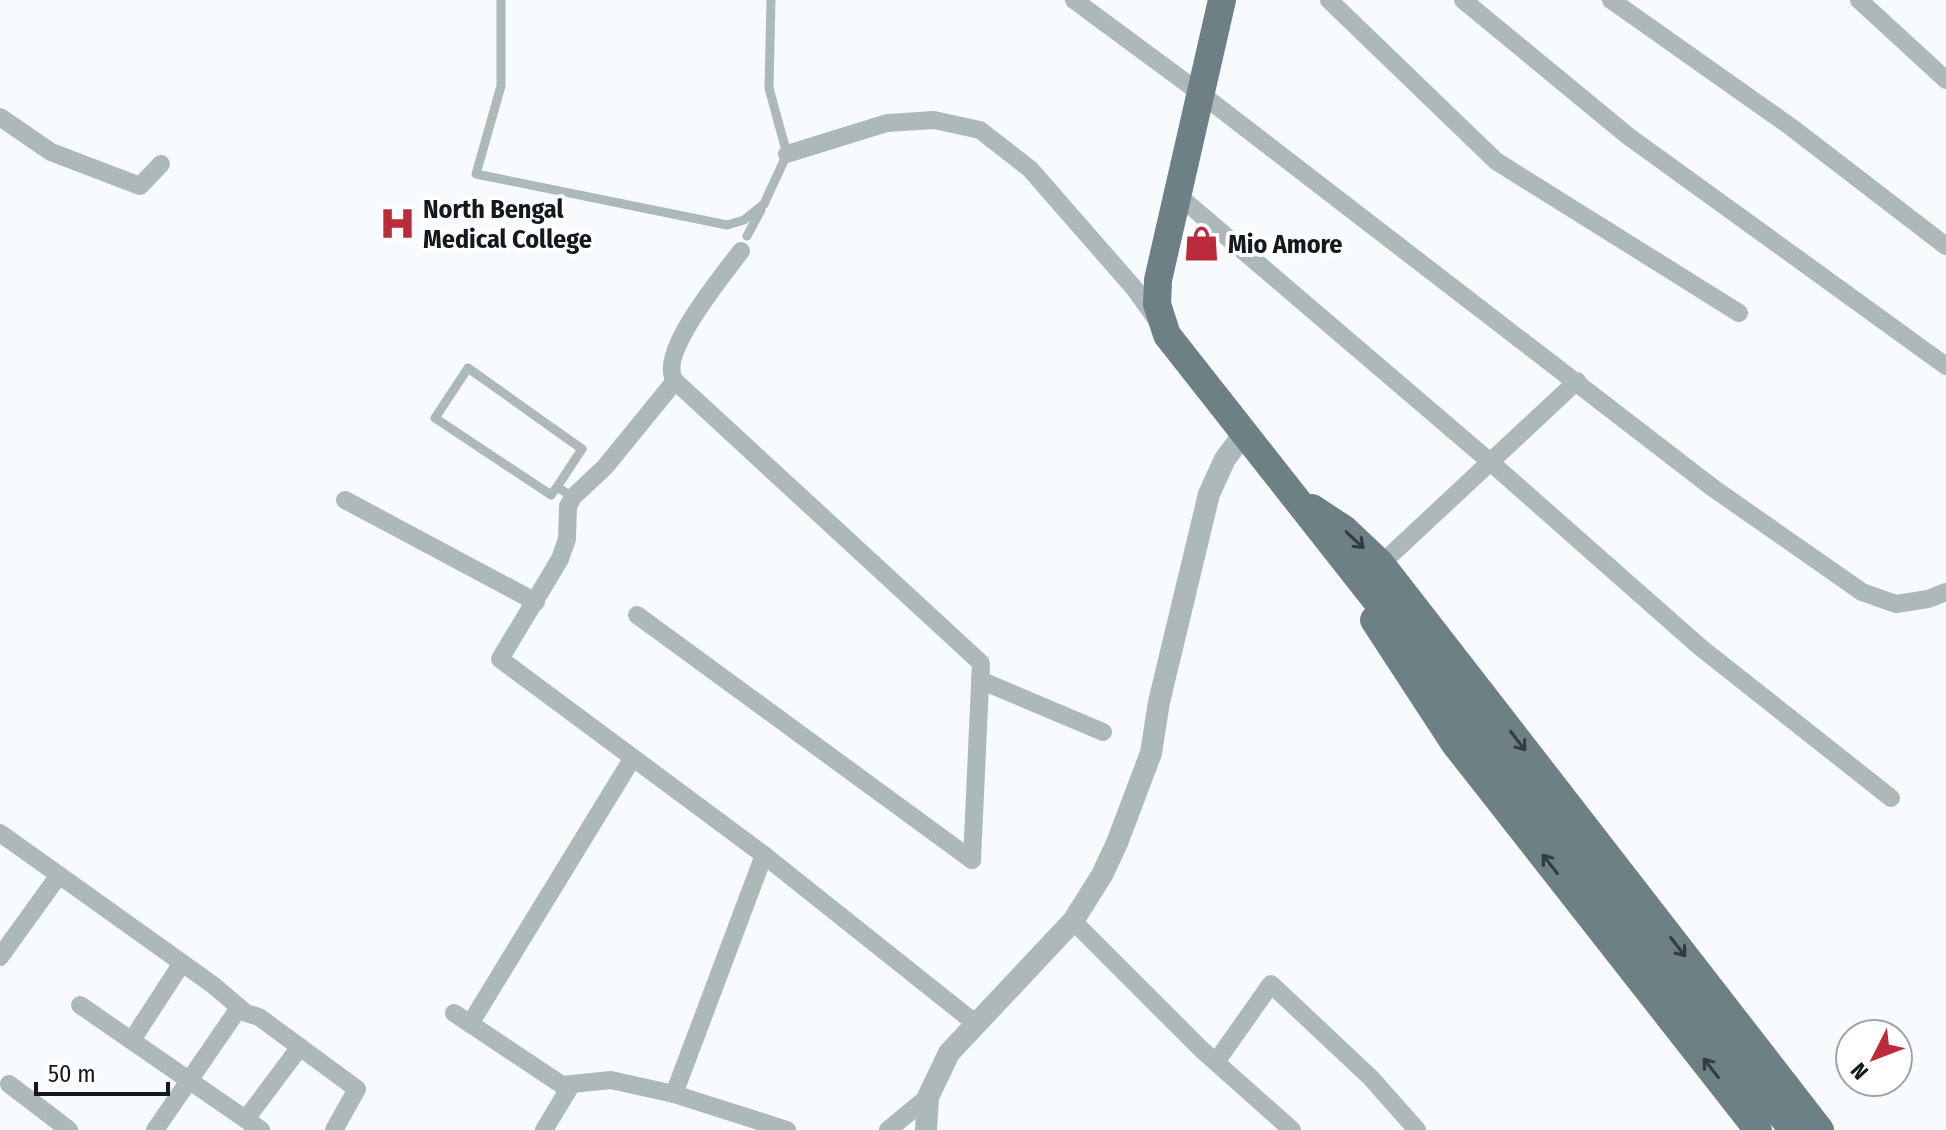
<svg xmlns="http://www.w3.org/2000/svg" width="1946" height="1130" viewBox="0 0 1946 1130" font-family="'Fira Sans Condensed',sans-serif">
  <style>
    .lines { fill: none; stroke-linecap: round; stroke-linejoin: round }
    .service { stroke: #adb8bb; stroke-width: 9 }
    .minor { stroke: #adb8bb; stroke-width: 18 }
    .tertiary { stroke: #adb8bb; stroke-width: 22 }
    .primary { stroke: #6d8085; stroke-width: 28 }
    .oneway { stroke: #323d42 }
    .labels { text-anchor: middle; dominant-baseline: central; stroke-width: 8; stroke-linejoin: round; paint-order: stroke }
    .poi-label { font-size: 26px; font-weight: bold; fill: #13191e; stroke: #fff; text-anchor: start }
  </style>
  <rect width="100%" height="100%" fill="#f8fbfe"/>
  <g class="lines">
    <g class="service">
      <path d="M 501,0 L 501,86 L 476,174 L 727,225 L 744,220 L 764,204 L 787,154 L 769,88 L 771,0"/>
      <path d="M 747,236 L 761,210"/>
      <path d="M 557,487 L 582,449 L 468,368 L 435,418 L 551,495 L 557,487 L 573,497"/>
    </g>
    <g class="minor">
      <path d="M 1074,0 L 1200,93 L 1713,488 L 1862,592 L 1896,604 L 1928,599 L 1946,592"/>
      <path d="M 1329,0 L 1496,161 L 1739,313"/>
      <path d="M 1463,0 L 1628,136 L 1946,366"/>
      <path d="M 1611,0 L 1791,127 L 1946,246"/>
      <path d="M 1859,0 L 1946,80"/>
      <path d="M 0,117 L 51,152 L 140,186 L 161,164"/>
      <path d="M 787,154 L 887,123 L 934,120 L 980,130 L 1030,169 L 1134,288 L 1157,320"/>
      <path d="M 1179,196 L 1488,460 L 1700,647 L 1891,798"/>
      <path d="M 741,251 C 724,274 656,354 675,381 L 605,467 L 573,497 L 568,506 L 567,539 L 560,559 L 500,659 L 764,855 L 975,1023"/>
      <path d="M 675,381 L 981,663 L 972,860"/>
      <path d="M 345,500 L 536,602"/>
      <path d="M 1381,564 L 1577,381"/>
      <path d="M 637,615 L 972,860"/>
      <path d="M 980,680 L 1103,732"/>
      <path d="M 0,833 L 59,875"/>
      <path d="M 1073,921 L 1201,1049 L 1292,1130"/>
      <path d="M 0,957 L 59,875 L 213,985 L 246,1013 L 259,1017 L 357,1089 L 334,1130"/>
      <path d="M 80,1005 L 261,1130"/>
      <path d="M 454,1013 L 562,1085 L 611,1080 L 674,1094 L 787,1130"/>
      <path d="M 470,1024 L 632,759"/>
      <path d="M 132,1040 L 182,963"/>
      <path d="M 1216,1062 L 1271,984 L 1371,1078 L 1417,1130"/>
      <path d="M 9,1084 L 69,1130"/>
      <path d="M 674,1094 L 764,855"/>
      <path d="M 246,1119 L 300,1047"/>
      <path d="M 155,1130 L 239,1008"/>
      <path d="M 544,1130 L 570,1087"/>
      <path d="M 888,1130 L 928,1097"/>
    </g>
    <path class="tertiary" d="M 926,1130 L 928,1097 L 949,1053 L 1073,921 L 1102,875 L 1117,843 L 1151,753 L 1159,702 L 1209,494 L 1225,459 L 1243,435"/>
    <g class="primary">
      <path d="M 1222,0 L 1158,280 L 1157,304 L 1167,335 L 1793,1130"/>
      <path d="M 1312,508 L 1344,529 L 1381,564 L 1820,1130"/>
      <path d="M 1374,620 L 1455,744 L 1758,1130"/>
    </g>
  </g>
  <defs><path id="oneway-shaft" d="M-6 0H5M1.5-3L5.5 0L1.5 3" fill="none" stroke-width="1.6" stroke-linecap="round" stroke-linejoin="round" transform="scale(2)"/></defs>
  <g class="oneway">
    <use href="#oneway-shaft" transform="translate(1355 540) rotate(43)"/>
    <use href="#oneway-shaft" transform="translate(1518 741) rotate(52)"/>
    <use href="#oneway-shaft" transform="translate(1550 864) rotate(-128)"/>
    <use href="#oneway-shaft" transform="translate(1678 947) rotate(52)"/>
    <use href="#oneway-shaft" transform="translate(1711 1068) rotate(-128)"/>
  </g>
  <defs>
    <symbol id="hospital-bare" viewBox="-9 -9 18 18"><path d="M-5-5h3v3.5h4V-5h3V5h-3V1.5h-4V5h-3Z" fill="#bb2b3c" stroke="#fff" stroke-width="2.5" paint-order="stroke"/></symbol>
    <symbol id="shop-bare" viewBox="-9 -9 18 18"><path d="M-5-2.5h2.3a2.7 3.5 0 0 1 5.4 0H5L5.5 6h-11ZM-1.5-2.5h3a1.5 2.3 0 0 0-3 0Z" fill="#bb2b3c" stroke="#fff" stroke-width="2.5" paint-order="stroke"/></symbol>
  </defs>
  <g fill-rule="evenodd">
    <use href="#hospital-bare" x="372" y="198" width="51" height="51"/>
    <use href="#shop-bare" x="1176" y="218" width="51" height="51"/>
  </g>
  <g class="labels">
    <g class="poi-label">
      <text x="423" y="209">North Bengal<tspan x="423" dy="30">Medical College</tspan></text>
      <text x="1228" y="244">Mio Amore</text>
    </g>
  </g>
  <g transform="translate(1874 1058) rotate(228)"><circle r="38" fill="#ffffff" stroke="#a1a3a5" stroke-width="2"/>
  <path d="M0-6L14 30L0 20L-14 30Z" fill="#bb2b3c"/>
  <text y="-12" font-size="22" font-weight="bold" text-anchor="middle" fill="#13191e">N</text>
  </g>
  <path d="M36 1082v12h132v-12" fill="none" stroke="#13191e" stroke-width="4"/>
  <text x="48" y="1082" font-size="24" fill="#13191e" stroke="#ffffff" stroke-width="6" paint-order="stroke">50 m</text>
</svg>
